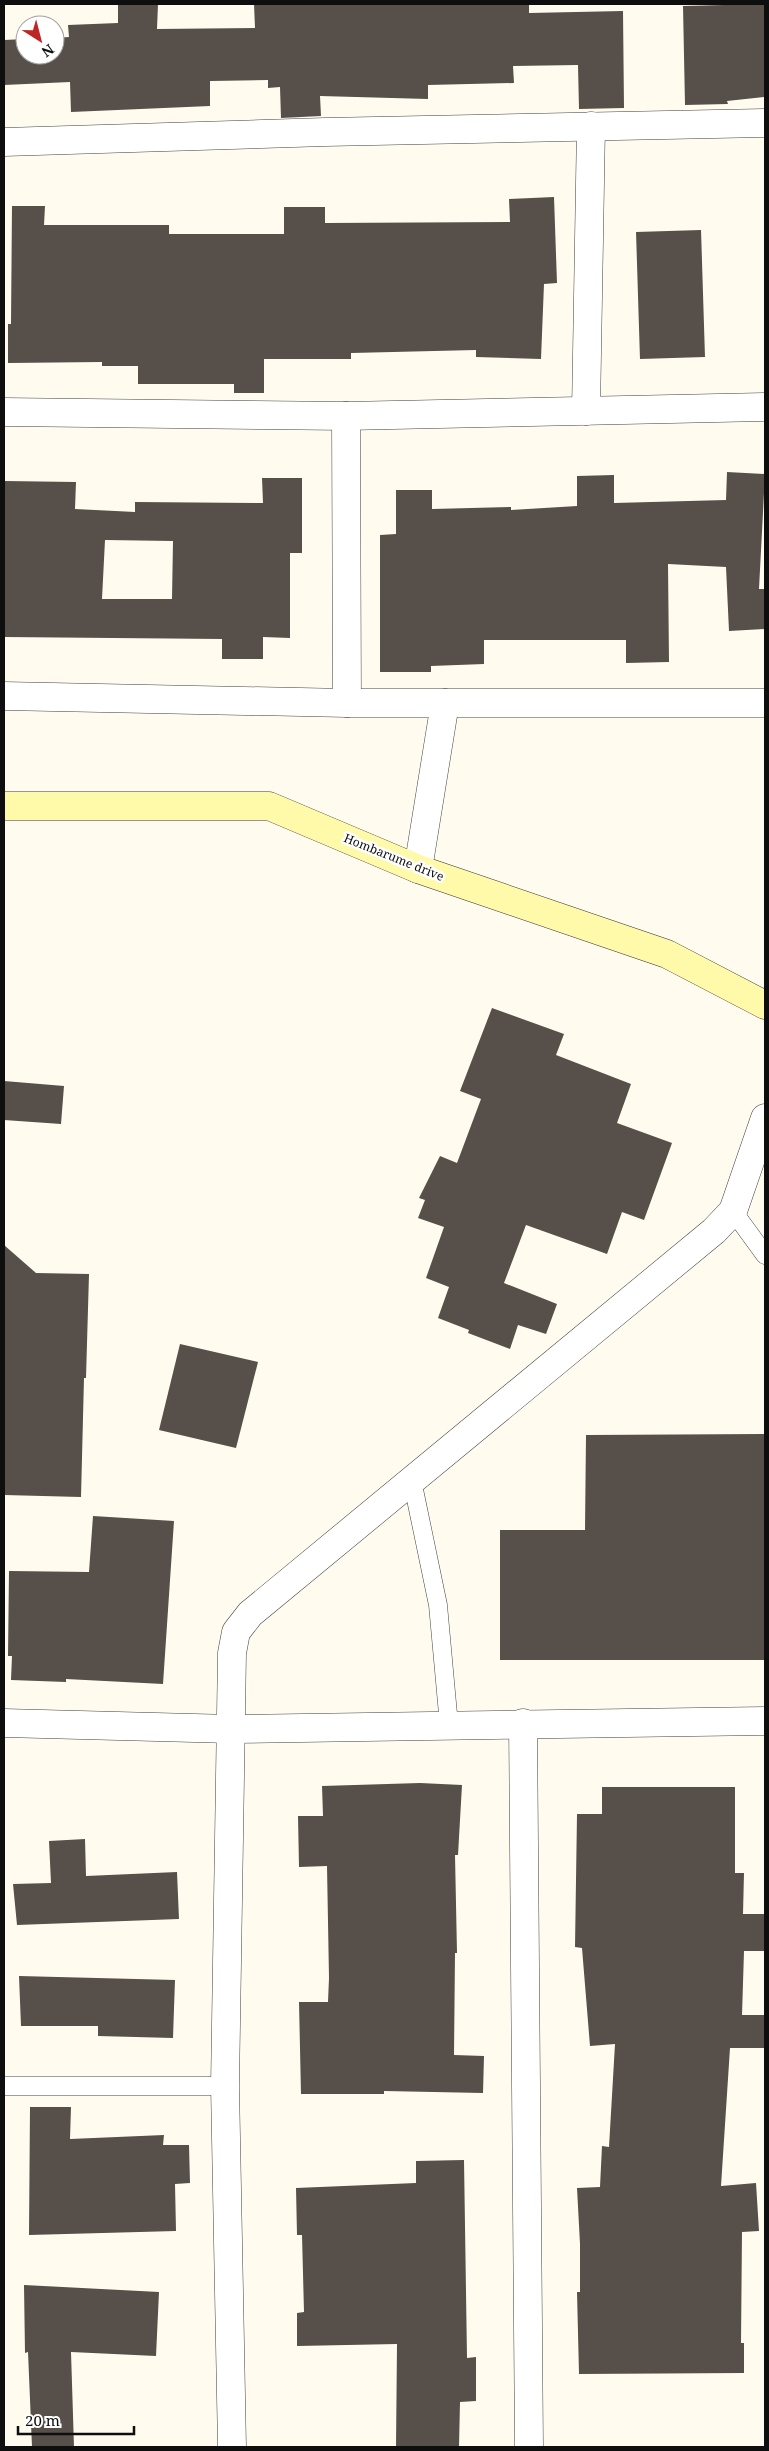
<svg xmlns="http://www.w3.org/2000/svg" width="769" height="2451" viewBox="0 0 769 2451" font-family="'Noto Serif',serif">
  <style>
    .building { fill: #574f4a; fill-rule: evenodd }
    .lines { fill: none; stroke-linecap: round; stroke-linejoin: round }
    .lane-casing { stroke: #414141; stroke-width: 19 }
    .street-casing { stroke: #414141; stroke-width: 29 }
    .secondary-casing { stroke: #303030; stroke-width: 29 }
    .lane { stroke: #fff; stroke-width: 18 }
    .street { stroke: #fff; stroke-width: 28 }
    .secondary { stroke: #fff9aa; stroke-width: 28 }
    .labels { text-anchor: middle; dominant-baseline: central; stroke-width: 5; stroke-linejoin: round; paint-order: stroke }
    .street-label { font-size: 12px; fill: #0e0e0e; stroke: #fff }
  </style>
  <rect width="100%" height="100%" fill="#fffcef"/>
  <g class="building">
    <path d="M 118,4 L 158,4 L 157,29 L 255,28 L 254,4 L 529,4 L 529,13 L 623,11 L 624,108 L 579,109 L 578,65 L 513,66 L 514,83 L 428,85 L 428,99 L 320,96 L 321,116 L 281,118 L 280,87 L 268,88 L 268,80 L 210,81 L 210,106 L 71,112 L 70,82 L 4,85 L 4,40 L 25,39 L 25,55 L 55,55 L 55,38 L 69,37 L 68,25 L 118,23 Z"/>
    <path d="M 765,4 L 765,97 L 727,101 L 728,104 L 685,105 L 683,6 Z"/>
    <path d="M 554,197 L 557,283 L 544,284 L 541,359 L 476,357 L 476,350 L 351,353 L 351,359 L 264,359 L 264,393 L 234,393 L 234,384 L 138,384 L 138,366 L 102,366 L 102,362 L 8,363 L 8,324 L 11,324 L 12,206 L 45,206 L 44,225 L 169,225 L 169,234 L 284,234 L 284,207 L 325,207 L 325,223 L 510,222 L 509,199 Z"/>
    <path d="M 701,230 L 705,357 L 640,359 L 636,232 Z"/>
    <path d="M 727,472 L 765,474 L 759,589 L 765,589 L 765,629 L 729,631 L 726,567 L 668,564 L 669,662 L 626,663 L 626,640 L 484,640 L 484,664 L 431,666 L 431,672 L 380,672 L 380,535 L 396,534 L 396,490 L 432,490 L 432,509 L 511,507 L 511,510 L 577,506 L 577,476 L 614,475 L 614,503 L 726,500 Z"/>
    <path d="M 262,478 L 302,478 L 302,553 L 290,553 L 290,638 L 263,637 L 263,659 L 222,659 L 222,639 L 4,637 L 4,481 L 76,482 L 75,509 L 135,512 L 135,502 L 263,503 ZM 105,540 L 173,541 L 172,599 L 102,599 Z"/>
    <path d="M 492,1008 L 564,1034 L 556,1055 L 631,1084 L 617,1123 L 672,1143 L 644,1220 L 622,1212 L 607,1254 L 526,1225 L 504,1283 L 557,1304 L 546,1334 L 518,1325 L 510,1349 L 468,1333 L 469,1330 L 438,1318 L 449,1287 L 426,1278 L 444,1227 L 418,1218 L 425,1200 L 419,1198 L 440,1156 L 457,1163 L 481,1099 L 460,1091 Z"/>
    <path d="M 4,1081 L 64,1086 L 61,1124 L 4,1120 Z"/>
    <path d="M 4,1245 L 36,1273 L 89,1274 L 86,1378 L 84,1378 L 81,1497 L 4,1495 Z"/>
    <path d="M 180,1344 L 258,1362 L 236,1448 L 159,1430 Z"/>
    <path d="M 765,1434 L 765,1660 L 500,1660 L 500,1530 L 585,1530 L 586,1435 Z"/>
    <path d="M 93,1516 L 174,1521 L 163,1684 L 66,1679 L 66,1682 L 11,1680 L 12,1656 L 8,1656 L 9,1571 L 89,1572 Z"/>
    <path d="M 420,1783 L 462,1785 L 458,1855 L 455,1855 L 457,1953 L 455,1953 L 454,2055 L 484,2056 L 483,2093 L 384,2091 L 384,2094 L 301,2094 L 299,2002 L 328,2002 L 329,1978 L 327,1866 L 299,1867 L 298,1816 L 323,1816 L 322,1786 Z"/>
    <path d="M 602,1787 L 735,1787 L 735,1873 L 744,1873 L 743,1914 L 765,1914 L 765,1951 L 744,1951 L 742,2015 L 765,2015 L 765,2048 L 730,2048 L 721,2186 L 756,2183 L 759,2231 L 742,2232 L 741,2343 L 744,2343 L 744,2373 L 579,2374 L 577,2292 L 580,2292 L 580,2244 L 577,2188 L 600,2187 L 602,2146 L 609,2147 L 615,2044 L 590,2046 L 582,1948 L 575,1947 L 577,1814 L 602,1814 Z"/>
    <path d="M 85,1839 L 86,1876 L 177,1872 L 179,1919 L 17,1925 L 13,1884 L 51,1883 L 49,1841 Z"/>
    <path d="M 19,1976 L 175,1980 L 173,2038 L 98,2036 L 98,2026 L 21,2026 Z"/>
    <path d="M 30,2107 L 71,2107 L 70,2139 L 164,2135 L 163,2145 L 189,2145 L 190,2183 L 175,2184 L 176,2231 L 29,2235 Z"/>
    <path d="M 464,2160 L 467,2358 L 476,2357 L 476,2401 L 460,2402 L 459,2447 L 396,2447 L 397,2344 L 297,2346 L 297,2313 L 304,2312 L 302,2235 L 297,2235 L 296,2188 L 416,2183 L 416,2161 Z"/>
    <path d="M 24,2285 L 159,2292 L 156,2356 L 71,2352 L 74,2447 L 32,2447 L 28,2352 L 25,2353 Z"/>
  </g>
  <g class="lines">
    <defs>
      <g id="lane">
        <path d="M 733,1211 L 765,1255"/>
        <path d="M 412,1480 L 438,1605 L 449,1725"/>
        <path d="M 4,2086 L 225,2086"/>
      </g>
      <g id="street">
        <path d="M 4,142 L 325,132 L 765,123"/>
        <path d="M 586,411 L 591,126"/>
        <path d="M 4,412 L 346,416 L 765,407"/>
        <path d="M 346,416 L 347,703"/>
        <path d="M 4,696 L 347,703 L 765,703"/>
        <path d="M 418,869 L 445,703"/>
        <path d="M 4,1723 L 232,1729 L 765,1721"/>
        <path d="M 523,1723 L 529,2447"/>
        <path d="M 232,2447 L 225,2086 L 232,1653 L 236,1632 L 250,1614 L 714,1231 L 733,1211 L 765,1118"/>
      </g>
      <path id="secondary" d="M 4,806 L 269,806 L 418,869 L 667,954 L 765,1005"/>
    </defs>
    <use href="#lane" class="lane-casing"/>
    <use href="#street" class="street-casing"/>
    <use href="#secondary" class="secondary-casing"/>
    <use href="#lane" class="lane"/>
    <use href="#street" class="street"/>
    <use href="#secondary" class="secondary"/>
  </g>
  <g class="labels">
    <g class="street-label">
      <text transform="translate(394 857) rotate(22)">Hombarume drive</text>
    </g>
  </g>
  <rect width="769" height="2451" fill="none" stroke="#0e0e0e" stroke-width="10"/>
  <g transform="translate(40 40) rotate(144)"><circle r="24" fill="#ffffff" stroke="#9f9f9f"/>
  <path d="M0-4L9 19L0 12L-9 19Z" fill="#be2626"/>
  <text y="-8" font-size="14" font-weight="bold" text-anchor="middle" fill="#0e0e0e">N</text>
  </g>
  <path d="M18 2426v8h116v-8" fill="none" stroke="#0e0e0e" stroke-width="2.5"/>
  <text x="25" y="2426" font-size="15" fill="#0e0e0e" stroke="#ffffff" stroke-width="4" paint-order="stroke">20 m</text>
</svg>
